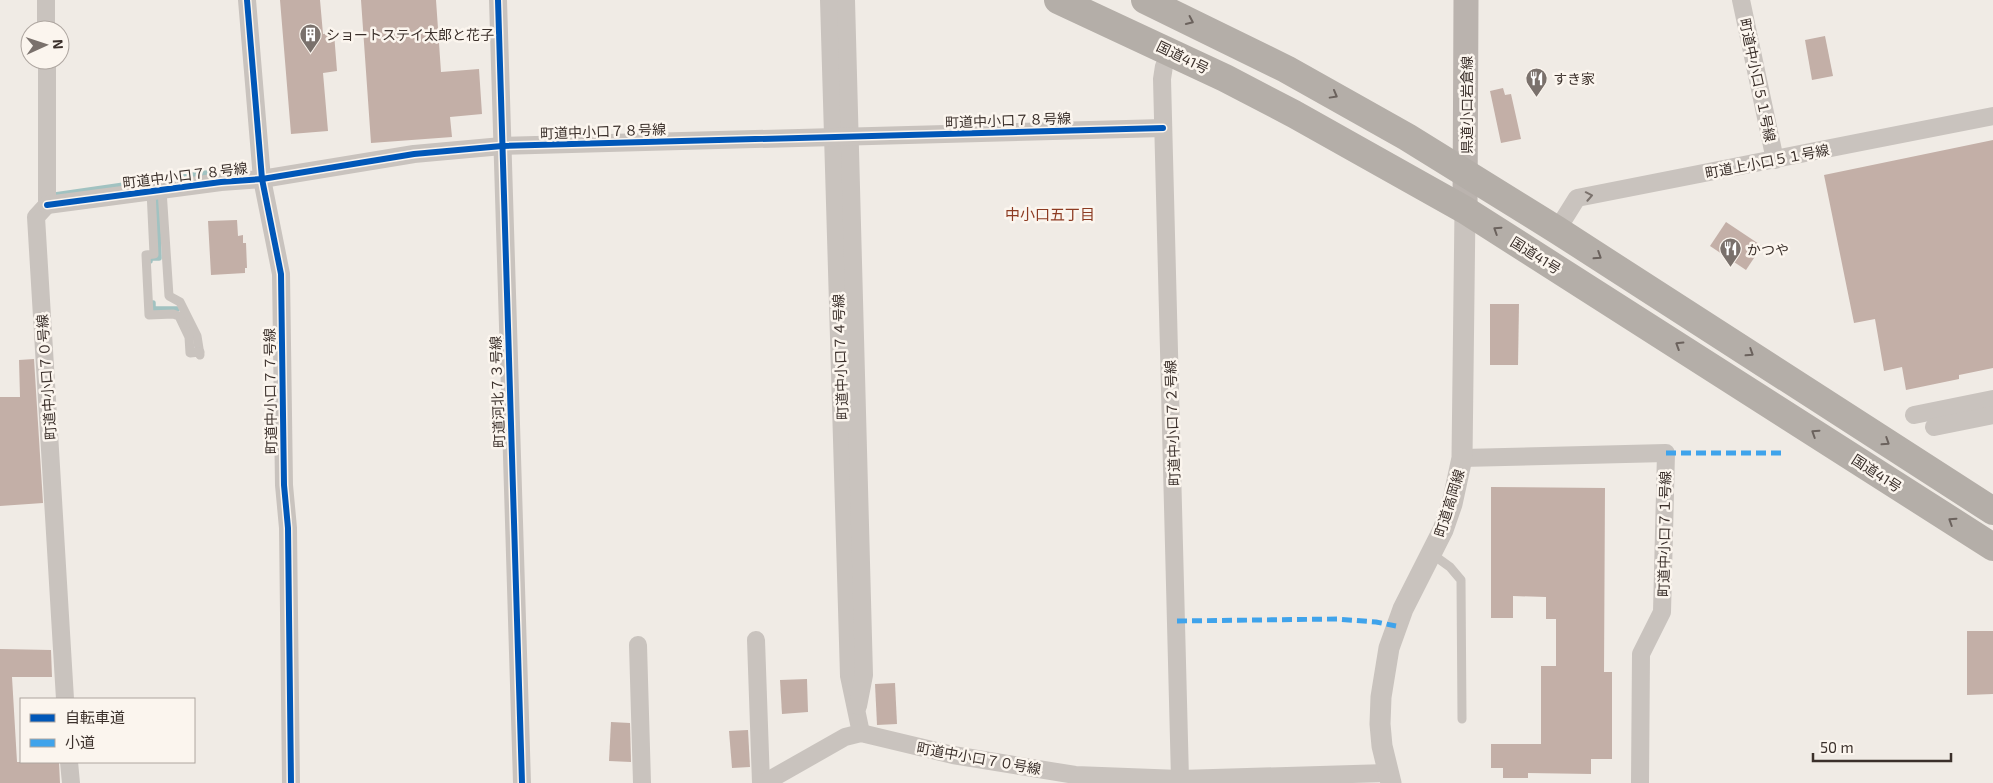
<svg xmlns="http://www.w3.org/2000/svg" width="1993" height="783" viewBox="0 0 1993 783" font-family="'Exo 2','Noto Sans JP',sans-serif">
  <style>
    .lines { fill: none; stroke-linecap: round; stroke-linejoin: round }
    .stream { stroke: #a1c2c1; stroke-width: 5.5 }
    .building { fill: #c3afa7 }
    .service { stroke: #c9c3be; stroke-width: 9 }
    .minor { stroke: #c9c3be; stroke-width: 18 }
    .tertiary { stroke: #c9c3be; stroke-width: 21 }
    .secondary { stroke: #bab3ae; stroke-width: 25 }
    .trunk { stroke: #b4aea8; stroke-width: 28 }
    .quiet { stroke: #3fa3eb; stroke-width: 5; stroke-dasharray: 10 5; stroke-linecap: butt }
    .cycleway-casing { stroke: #fbf5ee; stroke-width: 9 }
    .cycleway { stroke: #0057b8; stroke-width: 6 }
    .oneway { stroke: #6b625d }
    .oneway2 { stroke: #7b726d }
    .labels { text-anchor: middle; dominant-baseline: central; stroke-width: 5; stroke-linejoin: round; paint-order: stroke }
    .poi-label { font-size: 14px; fill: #3b302b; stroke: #fbf5ee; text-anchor: start }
    .street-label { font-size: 14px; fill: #3b302b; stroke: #fbf5ee }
    .neighbourhood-label { font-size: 15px; fill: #8c3b22; stroke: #fbf5ee }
  </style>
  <rect width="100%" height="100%" fill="#f0ebe5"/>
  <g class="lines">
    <g class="stream">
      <path d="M 55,195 L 214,172"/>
      <path d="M 150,261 L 150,258 L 159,258 L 157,195"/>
      <path d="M 153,303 L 153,309 L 177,309"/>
    </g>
  </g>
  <g class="building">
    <path d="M 280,0 L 320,0 L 323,34 L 334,33 L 337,71 L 323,73 L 328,131 L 291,134 Z"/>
    <path d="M 361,0 L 436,0 L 441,72 L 479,69 L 482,114 L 450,117 L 452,137 L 371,143 Z"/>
    <path d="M 1825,36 L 1833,76 L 1812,80 L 1805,40 Z"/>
    <path d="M 1503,88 L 1505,95 L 1511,94 L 1521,139 L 1501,143 L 1490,91 Z"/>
    <path d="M 1993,140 L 1993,368 L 1959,375 L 1959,379 L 1906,390 L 1902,367 L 1884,371 L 1875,319 L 1854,323 L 1824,175 Z"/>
    <path d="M 237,220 L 238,236 L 243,235 L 243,243 L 246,243 L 247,268 L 245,268 L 245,273 L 211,275 L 208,221 Z"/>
    <path d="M 1726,222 L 1762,246 L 1746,270 L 1710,246 Z"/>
    <path d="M 1490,304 L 1519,304 L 1518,365 L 1490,365 Z"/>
    <path d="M 34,359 L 43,503 L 0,506 L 0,397 L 20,397 L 19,360 Z"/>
    <path d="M 1491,487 L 1605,488 L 1604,672 L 1612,672 L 1612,759 L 1591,759 L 1591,774 L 1528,773 L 1528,778 L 1503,778 L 1503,768 L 1491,768 L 1491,744 L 1541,744 L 1541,666 L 1556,666 L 1556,619 L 1546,619 L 1546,597 L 1513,596 L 1513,618 L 1491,618 Z"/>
    <path d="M 1967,631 L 1993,631 L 1993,694 L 1967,695 Z"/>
    <path d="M 0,649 L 51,650 L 52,677 L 12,677 L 17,762 L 59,762 L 60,783 L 0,783 Z"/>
    <path d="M 807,679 L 808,712 L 782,714 L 780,680 Z"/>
    <path d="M 895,683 L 897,724 L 877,725 L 875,684 Z"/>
    <path d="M 611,722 L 630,723 L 631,762 L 609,761 Z"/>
    <path d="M 748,730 L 750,767 L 732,768 L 729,731 Z"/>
  </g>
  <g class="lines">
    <g class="service">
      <path d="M 162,190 L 169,296 L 180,302 L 197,336 L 200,355"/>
      <path d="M 151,191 L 154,254 L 146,255 L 149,315 L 173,314 L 179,316 L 189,337 L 190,353 L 200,352"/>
      <path d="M 1432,554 L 1450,567 L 1461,580 L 1462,719"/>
    </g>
    <g class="minor">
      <path d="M 46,0 L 46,30"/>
      <path d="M 247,0 L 262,179 L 281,274 L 284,485 L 288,528 L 291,783"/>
      <path d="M 498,0 L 522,783"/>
      <path d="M 829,0 L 849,676 L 861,733"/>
      <path d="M 846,0 L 864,675 L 858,706"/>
      <path d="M 1741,0 L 1775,160"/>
      <path d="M 47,60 L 47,205 L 36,217 L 65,699"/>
      <path d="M 1164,66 L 1162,79 L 1180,779"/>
      <path d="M 47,205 L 221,182 L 262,179 L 414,154 L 502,146 L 1163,128"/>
      <path d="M 1557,230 L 1577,198 L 1993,116"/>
      <path d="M 1914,415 L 1993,399"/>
      <path d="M 1934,427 L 1993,415"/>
      <path d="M 1462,458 L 1666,453 L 1662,612 L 1641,654 L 1640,783"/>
      <path d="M 756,640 L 761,783"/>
      <path d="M 638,645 L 642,783"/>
      <path d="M 69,762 L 71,783"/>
      <path d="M 764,783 L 845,737 L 861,733 L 953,755 L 1075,775 L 1180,779 L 1387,773"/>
    </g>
    <path class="tertiary" d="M 1391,783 L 1382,746 L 1380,724 L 1381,697 L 1389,648 L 1403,609 L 1443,530 L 1452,504 L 1462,458 L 1465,210"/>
    <path class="secondary" d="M 1465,210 L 1466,0"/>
    <g class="trunk">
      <path d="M 1058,0 L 1225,78 L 1294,114 L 1465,210 L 1993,547"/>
      <path d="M 1145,0 L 1286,69 L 1407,137 L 1557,230 L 1993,511"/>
    </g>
    <g class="quiet">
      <path d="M 1666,453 L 1785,453"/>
      <path d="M 1177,621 L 1337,619 L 1376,622 L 1396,626"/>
    </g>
    <defs>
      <g id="cycleway">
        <path d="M 247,0 L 262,179 L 281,274 L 284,485 L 288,528 L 291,783"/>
        <path d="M 498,0 L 522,783"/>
        <path d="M 47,205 L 221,182 L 262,179 L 414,154 L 502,146 L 1163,128"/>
      </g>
    </defs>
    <use href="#cycleway" class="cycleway-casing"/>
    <use href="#cycleway" class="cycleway"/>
  </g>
  <defs><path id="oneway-chevron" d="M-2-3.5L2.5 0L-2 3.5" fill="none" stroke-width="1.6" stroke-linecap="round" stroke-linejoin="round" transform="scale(1.25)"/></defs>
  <g class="oneway">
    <use href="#oneway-chevron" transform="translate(1190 21) rotate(25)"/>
    <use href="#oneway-chevron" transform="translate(1334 95) rotate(29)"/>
    <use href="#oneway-chevron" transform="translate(1497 230) rotate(-147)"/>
    <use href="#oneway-chevron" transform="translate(1598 256) rotate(33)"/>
    <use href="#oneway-chevron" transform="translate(1679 345) rotate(-148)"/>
    <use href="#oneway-chevron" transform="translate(1750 353) rotate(33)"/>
    <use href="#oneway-chevron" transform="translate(1815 433) rotate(-147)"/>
    <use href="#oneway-chevron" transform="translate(1886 442) rotate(33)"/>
    <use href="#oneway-chevron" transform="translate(1952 521) rotate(-147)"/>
  </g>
  <use class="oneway2" href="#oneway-chevron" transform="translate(1589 196) rotate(-11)"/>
  <defs>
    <symbol id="building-pin" viewBox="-11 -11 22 30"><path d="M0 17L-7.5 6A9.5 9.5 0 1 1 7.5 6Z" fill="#7a716c" stroke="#fbf5ee"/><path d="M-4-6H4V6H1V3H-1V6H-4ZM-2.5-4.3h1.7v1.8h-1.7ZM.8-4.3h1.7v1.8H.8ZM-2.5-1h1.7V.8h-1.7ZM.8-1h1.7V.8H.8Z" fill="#fff"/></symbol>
    <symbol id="restaurant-pin" viewBox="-11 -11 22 30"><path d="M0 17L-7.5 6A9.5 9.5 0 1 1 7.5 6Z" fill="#7a716c" stroke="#fbf5ee"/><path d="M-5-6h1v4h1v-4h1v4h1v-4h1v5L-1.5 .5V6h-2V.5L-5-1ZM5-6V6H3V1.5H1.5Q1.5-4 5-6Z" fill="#fff"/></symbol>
  </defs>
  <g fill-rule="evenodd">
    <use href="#building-pin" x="298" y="22" width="25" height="34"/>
    <use href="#restaurant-pin" x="1524" y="66" width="25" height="34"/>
    <use href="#restaurant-pin" x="1718" y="236" width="25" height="34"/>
  </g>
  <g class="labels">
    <g class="poi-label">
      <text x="326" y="34">ショートステイ太郎と花子</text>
      <text x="1553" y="78">すき家</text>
      <text x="1747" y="249">かつや</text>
    </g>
    <g class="street-label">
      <text transform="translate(1183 57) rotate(26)">国道41号</text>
      <text transform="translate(1758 80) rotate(78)">町道中小口５１号線</text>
      <text transform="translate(1466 105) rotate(-90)">県道小口岩倉線</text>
      <text transform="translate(1008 120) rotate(-2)">町道中小口７８号線</text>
      <text transform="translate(603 131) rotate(-2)">町道中小口７８号線</text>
      <text transform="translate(1767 161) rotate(-11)">町道上小口５１号線</text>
      <text transform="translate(185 175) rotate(-7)">町道中小口７８号線</text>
      <text transform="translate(1536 255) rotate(32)">国道41号</text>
      <text transform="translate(840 357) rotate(-92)">町道中小口７４号線</text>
      <text transform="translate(46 377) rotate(-94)">町道中小口７０号線</text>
      <text transform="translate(270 391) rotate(-91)">町道中小口７７号線</text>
      <text transform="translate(497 392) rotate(-92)">町道河北７３号線</text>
      <text transform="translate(1172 423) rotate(-92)">町道中小口７２号線</text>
      <text transform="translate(1877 473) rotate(33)">国道41号</text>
      <text transform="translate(1449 503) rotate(-73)">町道高岡線</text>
      <text transform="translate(1664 534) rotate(-89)">町道中小口７１号線</text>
      <text transform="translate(979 758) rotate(10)">町道中小口７０号線</text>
    </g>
    <g class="neighbourhood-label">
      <text x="1050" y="214">中小口五丁目</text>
    </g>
  </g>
  <rect x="20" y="698" width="175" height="65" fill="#fbf5ee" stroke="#aea6a0"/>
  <rect x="30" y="714" width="25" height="8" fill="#0057b8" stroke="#aea6a0"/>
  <text x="65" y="723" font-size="15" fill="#3b302b">自転車道</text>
  <rect x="30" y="739" width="25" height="8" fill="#3fa3eb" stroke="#aea6a0"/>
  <text x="65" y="748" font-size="15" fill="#3b302b">小道</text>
  <g transform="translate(45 45) rotate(87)"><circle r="24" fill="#fbf5ee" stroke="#aea6a0"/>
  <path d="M0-4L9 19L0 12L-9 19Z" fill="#7a716c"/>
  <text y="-8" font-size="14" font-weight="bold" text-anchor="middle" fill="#3b302b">N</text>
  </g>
  <path d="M1813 753v8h138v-8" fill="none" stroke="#3b302b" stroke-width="2.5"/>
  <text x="1820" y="753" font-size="15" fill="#3b302b" stroke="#fbf5ee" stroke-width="4" paint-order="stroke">50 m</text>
</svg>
